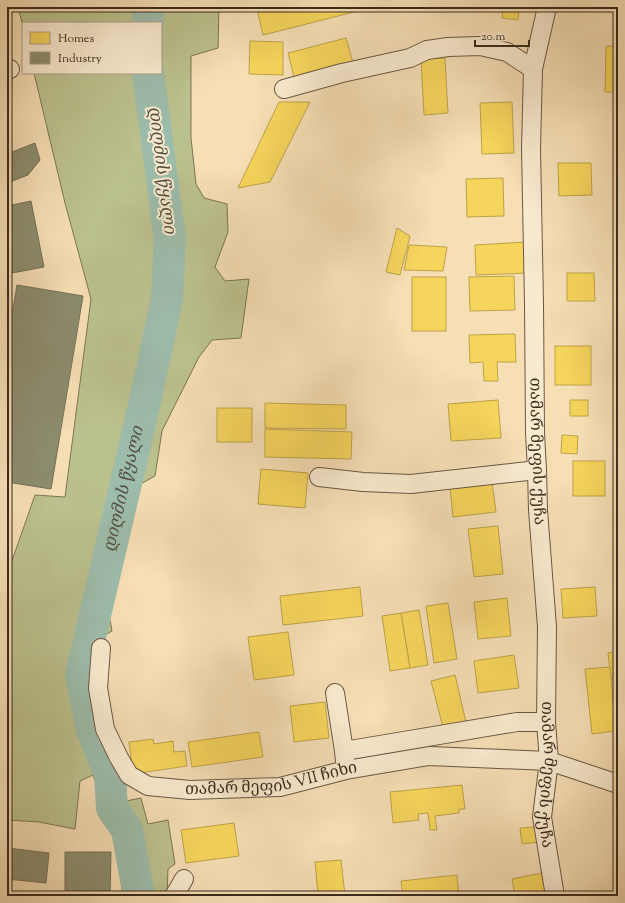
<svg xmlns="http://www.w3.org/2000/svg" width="625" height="903" viewBox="0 0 625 903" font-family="'Sorts Mill Goudy','Noto Serif Georgian',serif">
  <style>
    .green { fill: #bbc18e; stroke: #7b7656 }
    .homes { fill: #f6d55c; stroke: #bea249 }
    .industry { fill: #8c8c6e; stroke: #746f56 }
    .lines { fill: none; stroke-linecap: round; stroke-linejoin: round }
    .river { stroke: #9dbcab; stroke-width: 32 }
    .minor-casing { stroke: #6a5843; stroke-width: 20 }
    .minor { stroke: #f9eacf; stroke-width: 18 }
    .labels { text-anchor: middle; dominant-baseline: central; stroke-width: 4; stroke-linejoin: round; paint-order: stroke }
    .street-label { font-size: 16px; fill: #3b2b1d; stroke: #f9eacf }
    .water-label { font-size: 17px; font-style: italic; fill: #544f40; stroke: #f9eacf }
  </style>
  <rect width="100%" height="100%" fill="#f6deb5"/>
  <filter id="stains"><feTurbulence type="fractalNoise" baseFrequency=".005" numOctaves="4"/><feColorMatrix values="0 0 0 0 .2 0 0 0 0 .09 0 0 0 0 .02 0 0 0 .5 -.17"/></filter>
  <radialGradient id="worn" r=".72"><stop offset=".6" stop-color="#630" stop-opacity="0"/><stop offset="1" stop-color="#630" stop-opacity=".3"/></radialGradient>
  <path class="green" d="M 18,7 L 219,7 L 218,48 L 191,56 L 191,138 L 196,184 L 204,198 L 227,204 L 228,232 L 215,267 L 225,281 L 249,279 L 241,338 L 212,340 L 199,357 L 162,431 L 155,476 L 139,485 L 108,609 L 112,631 L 96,640 L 90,674 L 97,724 L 122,781 L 126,801 L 141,798 L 148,824 L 168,820 L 175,864 L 168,869 L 167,896 L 122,896 L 122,850 L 93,775 L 80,781 L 75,829 L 39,822 L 7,820 L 7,575 L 35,495 L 65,497 L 91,299 L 65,203 L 34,73 L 161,73 L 161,23 L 23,23 L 23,26 Z"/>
  <g class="homes">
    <path d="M 266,7 L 361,7 L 362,10 L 263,35 L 257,9 Z"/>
    <path d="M 498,7 L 543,7 L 542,12 L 519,10 L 518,20 L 502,18 L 503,8 Z"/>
    <path d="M 346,38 L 354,66 L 295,81 L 288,53 Z"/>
    <path d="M 250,41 L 283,42 L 283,75 L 249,74 Z"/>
    <path d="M 606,46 L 618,46 L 618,92 L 605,92 Z"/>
    <path d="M 445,58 L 448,113 L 424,115 L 421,59 Z"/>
    <path d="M 279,102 L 310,102 L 270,182 L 238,188 Z"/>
    <path d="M 512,102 L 514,153 L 482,154 L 480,103 Z"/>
    <path d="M 558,163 L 591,163 L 592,195 L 559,196 Z"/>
    <path d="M 503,178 L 504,216 L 467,217 L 466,179 Z"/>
    <path d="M 397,228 L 410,236 L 400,275 L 386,272 Z"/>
    <path d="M 526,242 L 528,273 L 476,275 L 475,245 Z"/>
    <path d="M 409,245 L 447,247 L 443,271 L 404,270 Z"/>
    <path d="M 567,273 L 594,273 L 595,301 L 567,301 Z"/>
    <path d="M 514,276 L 515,310 L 470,311 L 469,277 Z"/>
    <rect x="412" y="277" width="34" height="54"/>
    <path d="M 515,334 L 516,362 L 497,362 L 498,381 L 484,381 L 483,362 L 470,363 L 469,335 Z"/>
    <rect x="555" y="346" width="36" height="39"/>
    <path d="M 498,400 L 501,438 L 451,441 L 448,404 Z"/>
    <rect x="570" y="400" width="18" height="16"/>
    <path d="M 265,403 L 346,405 L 346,429 L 265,428 Z"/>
    <rect x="217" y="408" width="35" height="34"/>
    <path d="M 265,429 L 352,432 L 351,459 L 265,457 Z"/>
    <path d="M 562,435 L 578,436 L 577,454 L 561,453 Z"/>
    <rect x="573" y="461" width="32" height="35"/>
    <path d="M 261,469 L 308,473 L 305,508 L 258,504 Z"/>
    <path d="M 492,483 L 496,512 L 453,517 L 450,487 Z"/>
    <path d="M 498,526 L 503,574 L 474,577 L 468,529 Z"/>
    <path d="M 360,587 L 363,616 L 283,625 L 280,596 Z"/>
    <path d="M 595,587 L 597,616 L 563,618 L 561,589 Z"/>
    <path d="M 507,598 L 511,636 L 478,639 L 474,602 Z"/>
    <path d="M 448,603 L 457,659 L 434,663 L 426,606 Z"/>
    <path d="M 419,610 L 428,665 L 410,668 L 401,613 Z"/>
    <path d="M 401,613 L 410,668 L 390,671 L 382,616 Z"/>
    <path d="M 288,632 L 294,675 L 254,680 L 248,637 Z"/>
    <path d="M 618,651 L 618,678 L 611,678 L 608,653 Z"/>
    <path d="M 514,655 L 519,688 L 478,693 L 474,661 Z"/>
    <path d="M 610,667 L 616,731 L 592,734 L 585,669 Z"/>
    <path d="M 455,675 L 466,722 L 443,727 L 431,681 Z"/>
    <path d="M 325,702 L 329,738 L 294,742 L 290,706 Z"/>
    <path d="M 259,732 L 263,757 L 192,767 L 188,742 Z"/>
    <path d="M 153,739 L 154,744 L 173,741 L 174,752 L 185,751 L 187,766 L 133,774 L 129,742 Z"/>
    <path d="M 462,785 L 465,809 L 459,809 L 459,813 L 435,816 L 437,830 L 430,830 L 428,813 L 418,814 L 419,820 L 393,823 L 390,792 Z"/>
    <path d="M 234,823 L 239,856 L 186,863 L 181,830 Z"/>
    <path d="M 538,827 L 540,842 L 522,844 L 520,828 Z"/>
    <path d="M 341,860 L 345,896 L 318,896 L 315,862 Z"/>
    <path d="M 542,873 L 546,896 L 515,896 L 512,879 Z"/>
    <path d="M 457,875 L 459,896 L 403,896 L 401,881 Z"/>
  </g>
  <g class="industry">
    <path d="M 35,143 L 40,160 L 28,175 L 7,183 L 7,154 Z"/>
    <path d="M 31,201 L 44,267 L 7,274 L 7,206 Z"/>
    <path d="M 17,285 L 83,296 L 51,489 L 7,482 L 7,343 Z"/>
    <path d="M 7,848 L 49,853 L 46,883 L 7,879 Z"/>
    <path d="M 65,852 L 111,852 L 110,896 L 65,896 Z"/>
  </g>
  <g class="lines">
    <g class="river">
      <path d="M 148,7 L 148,23"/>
      <path id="s1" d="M 139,896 L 127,830 L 112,808 L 110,774 L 92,730 L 81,675 L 144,406 L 167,299 L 170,239 L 148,73"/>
    </g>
    <defs>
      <g id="minor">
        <path id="s2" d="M 547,7 L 533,69 L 531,149 L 534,303 L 535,433 L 537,470 L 538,510 L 547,627 L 546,722 L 549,761 L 542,817 L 555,896"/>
        <path d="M 7,70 L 10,69"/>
        <path d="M 284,89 L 342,73 L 410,58 L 427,50 L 448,47 L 480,46 L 507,52 L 533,69"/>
        <path d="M 319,477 L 363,482 L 411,484 L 537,470"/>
        <path id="s3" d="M 101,648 L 98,688 L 105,729 L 119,758 L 129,775 L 148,786 L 190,790 L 280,787 L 346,770 L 429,756 L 549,761 L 618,784"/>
        <path d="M 335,693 L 344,751 L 345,761"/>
        <path d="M 344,751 L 517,722 L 546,722"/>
        <path d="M 174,896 L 184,879"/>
      </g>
    </defs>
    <use href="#minor" class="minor-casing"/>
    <use href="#minor" class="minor"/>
  </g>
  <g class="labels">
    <g class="street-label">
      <text stroke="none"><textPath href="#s2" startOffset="446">თამარ მეფის ქუჩა</textPath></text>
      <text stroke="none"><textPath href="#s2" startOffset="770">თამარ მეფის ქუჩა</textPath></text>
      <text stroke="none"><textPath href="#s3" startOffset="280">თამარ მეფის VII ჩიხი</textPath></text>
    </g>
    <g class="water-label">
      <text transform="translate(161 170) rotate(83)">დიღმის წყალი</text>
      <text stroke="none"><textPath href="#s1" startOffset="422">დიღმის წყალი</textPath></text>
    </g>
  </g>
  <rect width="625" height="903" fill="none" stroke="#f6deb5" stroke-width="24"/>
  <rect x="8" y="8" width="609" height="887" fill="none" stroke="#3b2b1d" stroke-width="2"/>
  <rect x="12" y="12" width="601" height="879" fill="none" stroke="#3b2b1d"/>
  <rect x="22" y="22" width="140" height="52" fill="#f9eacf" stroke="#ad9e88"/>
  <rect x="30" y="32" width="20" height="12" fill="#f6d55c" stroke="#ad9e88"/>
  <text x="58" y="42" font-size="12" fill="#3b2b1d">Homes</text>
  <rect x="30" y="52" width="20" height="12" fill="#8c8c6e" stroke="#ad9e88"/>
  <text x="58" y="62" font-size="12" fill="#3b2b1d">Industry</text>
  <path d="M475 40v6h54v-6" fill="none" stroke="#3b2b1d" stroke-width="2"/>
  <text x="481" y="40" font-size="12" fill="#3b2b1d" stroke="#f9eacf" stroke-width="3" paint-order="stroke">20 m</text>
  <rect width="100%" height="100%" filter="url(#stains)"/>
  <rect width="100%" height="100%" fill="url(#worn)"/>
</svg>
